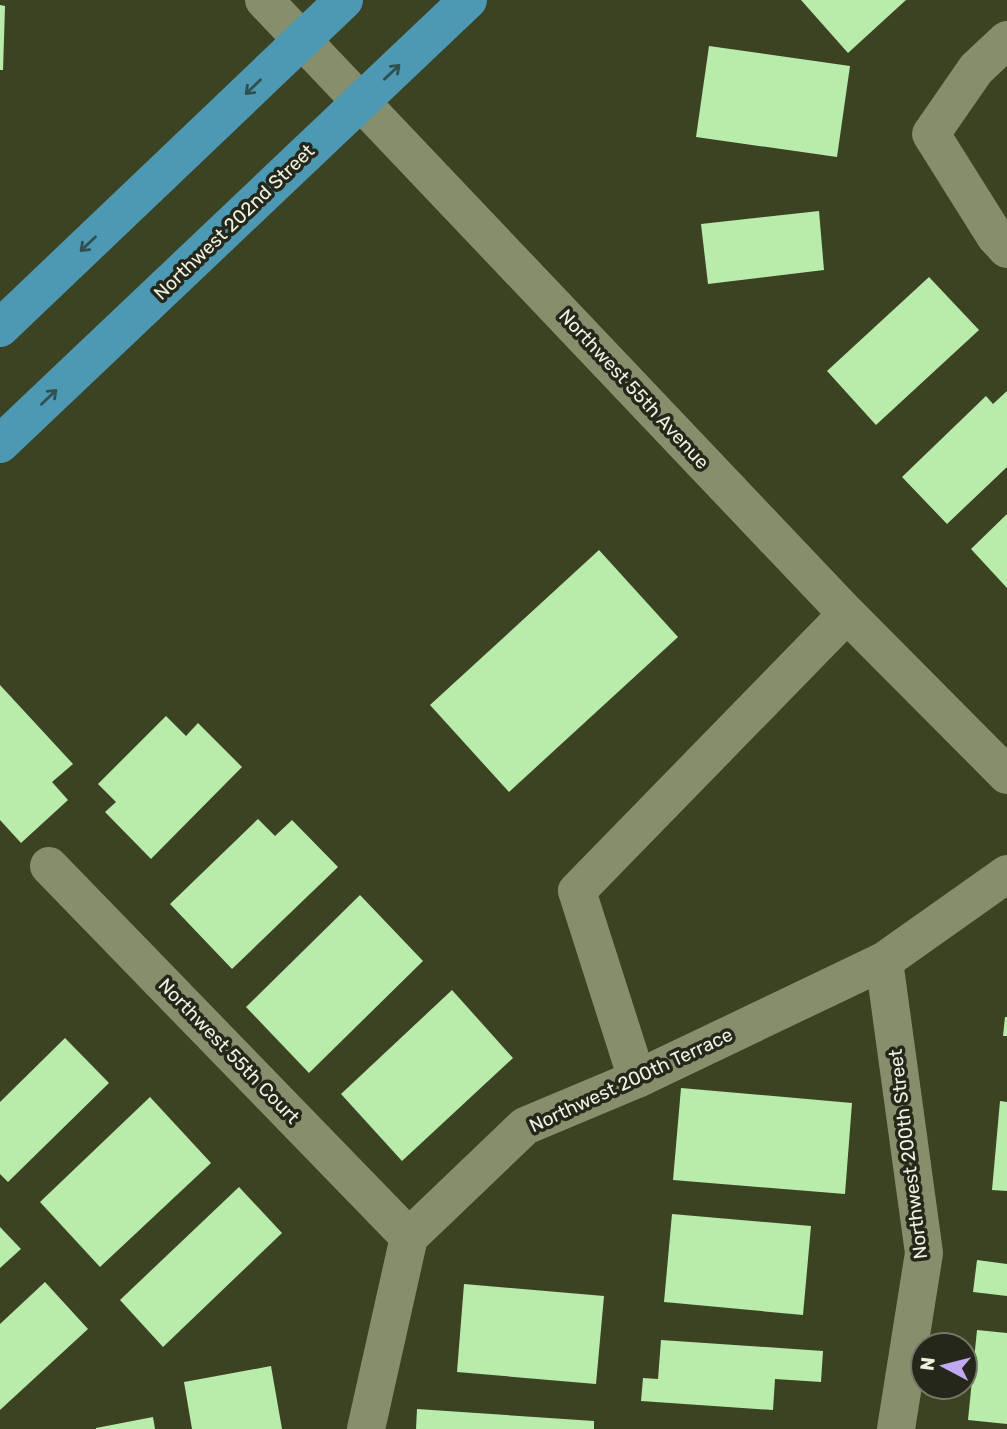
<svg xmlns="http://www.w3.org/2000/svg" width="1007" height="1429" viewBox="0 0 1007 1429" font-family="Rubik,sans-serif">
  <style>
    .building { fill: #b9ebab }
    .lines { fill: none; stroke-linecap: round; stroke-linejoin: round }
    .minor { stroke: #868e6c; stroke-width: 38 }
    .major { stroke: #4d99b4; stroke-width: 38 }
    .oneway { stroke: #324f4f }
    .labels { text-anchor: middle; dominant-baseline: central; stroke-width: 7; stroke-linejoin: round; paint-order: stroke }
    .street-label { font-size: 19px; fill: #edf2df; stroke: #242719 }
  </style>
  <rect width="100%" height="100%" fill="#3c4323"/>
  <g class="building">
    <path d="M 801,0 L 906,0 L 848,53 Z"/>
    <path d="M 0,5 L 5,6 L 3,70 L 0,70 Z"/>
    <path d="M 709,46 L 850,66 L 837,157 L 696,137 Z"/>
    <path d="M 819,211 L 824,270 L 708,284 L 701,224 Z"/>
    <path d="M 929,277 L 979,330 L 876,425 L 827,371 Z"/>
    <path d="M 1007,391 L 1007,467 L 947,524 L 902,477 L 986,396 L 993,404 Z"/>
    <path d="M 1007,514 L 1007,588 L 971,549 Z"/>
    <path d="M 599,550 L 678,637 L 509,792 L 430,705 Z"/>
    <path d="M 0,685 L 73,764 L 52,782 L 68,800 L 21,843 L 0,820 Z"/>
    <path d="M 166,716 L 186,736 L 198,723 L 242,767 L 151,859 L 105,812 L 116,802 L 98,784 Z"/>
    <path d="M 258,819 L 275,836 L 292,820 L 338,867 L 232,969 L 170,904 Z"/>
    <path d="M 360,895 L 423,961 L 309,1073 L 246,1007 Z"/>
    <path d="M 452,990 L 513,1058 L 402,1161 L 341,1094 Z"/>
    <path d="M 1005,1017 L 1007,1017 L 1007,1036 L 1003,1036 Z"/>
    <path d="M 65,1038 L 109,1083 L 8,1182 L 0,1174 L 0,1102 Z"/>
    <path d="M 681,1088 L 852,1103 L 845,1194 L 673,1180 Z"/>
    <path d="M 150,1097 L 211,1163 L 100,1267 L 40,1202 Z"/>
    <path d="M 1000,1101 L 1007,1102 L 1007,1191 L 992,1190 Z"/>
    <path d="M 239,1187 L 282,1233 L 163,1347 L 120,1300 Z"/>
    <path d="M 672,1214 L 811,1226 L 803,1315 L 664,1302 Z"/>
    <path d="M 0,1227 L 21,1249 L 0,1268 Z"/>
    <path d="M 977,1260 L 1007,1264 L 1007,1296 L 973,1292 Z"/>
    <path d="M 45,1282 L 88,1329 L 0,1410 L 0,1324 Z"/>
    <path d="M 464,1284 L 604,1296 L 596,1384 L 457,1372 Z"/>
    <path d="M 977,1330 L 1007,1333 L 1007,1424 L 968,1420 Z"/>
    <path d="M 661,1340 L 823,1351 L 821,1382 L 775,1379 L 773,1410 L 641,1401 L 643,1378 L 658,1379 Z"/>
    <path d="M 271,1366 L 282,1429 L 192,1429 L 184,1382 Z"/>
    <path d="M 417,1409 L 594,1421 L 594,1429 L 416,1429 Z"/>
    <path d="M 153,1417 L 155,1429 L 96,1429 L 96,1428 Z"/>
  </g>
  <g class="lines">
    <g class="minor">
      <path d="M 264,0 L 847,614 L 1007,775"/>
      <path d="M 1007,40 L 976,69 L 931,134 L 995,236 L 1007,249"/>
      <path d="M 49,866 L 409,1237"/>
      <path d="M 884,961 L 924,1253 L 896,1429"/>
      <path d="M 637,1079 L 577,891 L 847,614"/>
      <path d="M 366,1429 L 409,1237 L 525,1126 L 637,1079 L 884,961 L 1007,874"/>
    </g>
    <g class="major">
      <path d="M 0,328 L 344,0"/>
      <path d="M 0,444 L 468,0"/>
    </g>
  </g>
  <defs><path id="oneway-shaft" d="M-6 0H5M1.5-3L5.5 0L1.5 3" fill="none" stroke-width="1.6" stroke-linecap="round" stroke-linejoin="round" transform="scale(1.75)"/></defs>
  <g class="oneway">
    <use href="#oneway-shaft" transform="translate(392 72) rotate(-43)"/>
    <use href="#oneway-shaft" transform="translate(253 87) rotate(136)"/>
    <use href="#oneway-shaft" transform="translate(88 244) rotate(136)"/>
    <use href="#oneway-shaft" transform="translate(49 397) rotate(-44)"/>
  </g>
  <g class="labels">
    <g class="street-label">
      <text transform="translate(234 222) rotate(-44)">Northwest 202nd Street</text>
      <text transform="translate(634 389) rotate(47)">Northwest 55th Avenue</text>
      <text transform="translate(229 1051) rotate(46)">Northwest 55th Court</text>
      <text transform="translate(631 1080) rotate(-25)">Northwest 200th Terrace</text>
      <text transform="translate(908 1154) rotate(-97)">Northwest 200th Street</text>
    </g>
  </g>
  <g transform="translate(944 1366) rotate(277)"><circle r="33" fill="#242719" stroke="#747868" stroke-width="2"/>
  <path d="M0-5L12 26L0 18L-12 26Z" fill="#c1a8f3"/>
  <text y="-10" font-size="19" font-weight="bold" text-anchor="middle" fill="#edf2df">N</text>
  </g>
</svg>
